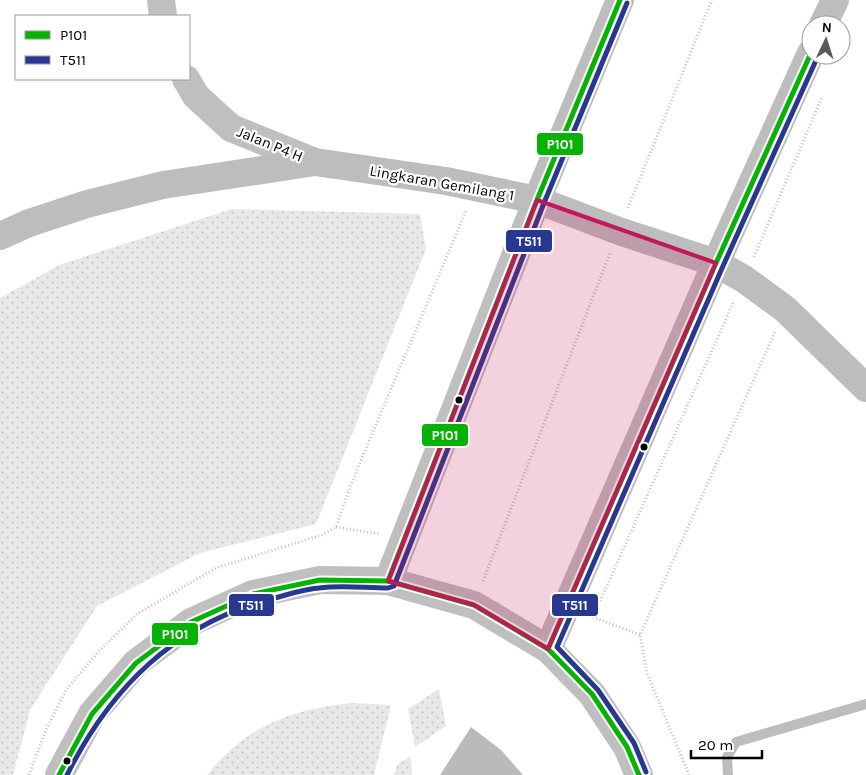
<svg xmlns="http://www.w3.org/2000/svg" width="866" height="775" viewBox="0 0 866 775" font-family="Karla,sans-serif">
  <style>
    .grass { fill: url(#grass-dots) }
    .water { fill: #bababa }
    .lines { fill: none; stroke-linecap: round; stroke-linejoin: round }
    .path { stroke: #c2c2c2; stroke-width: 3; stroke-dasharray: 1 2.5; stroke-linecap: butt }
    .lane { stroke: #bdbdbd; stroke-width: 10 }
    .secondary { stroke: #bfbfbf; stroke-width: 28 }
    .primary { stroke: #bdbdbd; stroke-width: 28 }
    .bus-1-casing { stroke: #fff; stroke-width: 9 }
    .bus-2-casing { stroke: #fff; stroke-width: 9 }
    .bus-1 { stroke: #06b304; stroke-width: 5 }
    .bus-2 { stroke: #283890; stroke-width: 5 }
    .marked { fill: #c2185b; fill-opacity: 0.2; stroke: #c2185b; stroke-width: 4; stroke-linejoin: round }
    .bus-dot { fill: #000; stroke: #fff; stroke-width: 2 }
    .labels { text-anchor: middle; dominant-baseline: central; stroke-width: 4.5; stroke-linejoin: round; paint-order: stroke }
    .street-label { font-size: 15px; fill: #000; stroke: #fff }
    .line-badge { stroke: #fff; stroke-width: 2 }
    .badge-label { font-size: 14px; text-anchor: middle; font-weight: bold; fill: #fff }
  </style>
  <defs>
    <pattern id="grass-dots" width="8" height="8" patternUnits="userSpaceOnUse" patternTransform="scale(1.25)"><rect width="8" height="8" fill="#e8e8e8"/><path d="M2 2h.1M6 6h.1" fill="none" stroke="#c5c5c5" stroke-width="1.8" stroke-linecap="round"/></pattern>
  </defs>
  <rect width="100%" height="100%" fill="#fff"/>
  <g class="grass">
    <path d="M 232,209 L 420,214 L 426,249 L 316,524 L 200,553 L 97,606 L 30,710 L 13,775 L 0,775 L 0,298 L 59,265 Z"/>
    <path d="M 439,689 L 446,726 L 415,747 L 408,709 Z"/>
    <path d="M 352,703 L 391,705 L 374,775 L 207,775 C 247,725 290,710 352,703 Z"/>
    <path d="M 411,756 L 412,775 L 394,775 L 398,764 Z"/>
  </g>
  <path class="water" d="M 471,727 L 501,750 L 523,775 L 440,775 Z"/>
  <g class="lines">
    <g class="path">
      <path d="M 841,52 L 847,38"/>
      <path d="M 628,208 L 712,0"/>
      <path d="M 754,257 L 822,97"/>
      <path d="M 336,527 L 380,534"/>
      <path d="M 483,581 L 610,253"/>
      <path d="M 590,615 L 593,617 L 734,301"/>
      <path d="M 593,617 L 640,635"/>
      <path d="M 29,775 L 45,732 L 66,690 L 99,651 L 137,614 L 216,568 L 322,535 L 336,527 L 354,477 L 466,211"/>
      <path d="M 689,775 L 647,673 L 640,635 L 775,332"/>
    </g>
    <path class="lane" d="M 728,775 L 727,757 L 736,742 L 866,704"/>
    <g class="secondary">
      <path d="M 161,0 L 163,16"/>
      <path d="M 186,79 L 196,96 L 231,128 L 315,162"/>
      <path d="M 388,581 L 537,200"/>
      <path d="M 548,649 L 716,263"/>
      <path d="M 59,775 L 92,714 L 136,663 L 191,622 L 253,594 L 320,580 L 388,581 L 474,605 L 548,649 L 592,694 L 627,747 L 639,775"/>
    </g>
    <g class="primary">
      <path d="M 823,25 L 835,0"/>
      <path d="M 537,200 L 620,0"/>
      <path d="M 0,236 L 29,223 L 87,204 L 163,185 L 315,162 L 446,181 L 537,200 L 619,231 L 716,263 L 744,279 L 785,309 L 866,388"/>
      <path d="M 716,263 L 811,53"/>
    </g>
    <defs>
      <g id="bus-1">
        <path d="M 388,581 L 537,200 L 620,0"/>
        <path d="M 548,649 L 716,263 L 811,53"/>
        <path d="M 59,775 L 92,714 L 136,663 L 191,622 L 253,594 L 320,580 L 388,581 L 474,605 L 548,649 L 592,694 L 627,747 L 639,775"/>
      </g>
      <g id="bus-2">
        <path d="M 646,772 L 634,743 L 598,690 L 557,647 L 723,266 L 818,56"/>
        <path d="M 67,775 C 111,687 174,625 271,599 C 287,595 303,589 319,588 C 342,585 365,588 388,588 L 394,586 L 544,203 L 627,3"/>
      </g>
    </defs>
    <use href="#bus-1" class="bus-1-casing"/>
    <use href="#bus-2" class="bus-2-casing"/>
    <use href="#bus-1" class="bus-1"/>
    <use href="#bus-2" class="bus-2"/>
  </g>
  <path class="marked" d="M 537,200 L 716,263 L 548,649 L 474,605 L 388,581 Z"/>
  <g class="bus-dot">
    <circle cx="459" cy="400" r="4.5"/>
    <circle cx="644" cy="447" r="4.5"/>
    <circle cx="67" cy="761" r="4.5"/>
  </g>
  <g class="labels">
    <g class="street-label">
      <text transform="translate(270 144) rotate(22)">Jalan P4 H</text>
      <text transform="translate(442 183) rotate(10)">Lingkaran Gemilang 1</text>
    </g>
  </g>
  <g class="line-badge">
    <rect x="536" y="132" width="48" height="24" rx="5" fill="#06b304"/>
    <rect x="505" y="229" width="48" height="24" rx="5" fill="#283890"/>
    <rect x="421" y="423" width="48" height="24" rx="5" fill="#06b304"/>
    <rect x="551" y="593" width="48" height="24" rx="5" fill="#283890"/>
    <rect x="228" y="593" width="47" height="24" rx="5" fill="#283890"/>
    <rect x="151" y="622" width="48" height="24" rx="5" fill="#06b304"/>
  </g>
  <g class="badge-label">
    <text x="560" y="149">P101</text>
    <text x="529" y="246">T511</text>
    <text x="445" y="440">P101</text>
    <text x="575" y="610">T511</text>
    <text x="251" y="610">T511</text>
    <text x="175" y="639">P101</text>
  </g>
  <rect x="15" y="15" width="175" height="65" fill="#ffffff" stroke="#999999"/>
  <rect x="25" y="31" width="25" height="8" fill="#06b304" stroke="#999999"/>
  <text x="60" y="40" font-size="15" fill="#000000">P101</text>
  <rect x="25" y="56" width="25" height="8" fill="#283890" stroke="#999999"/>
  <text x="60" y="65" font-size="15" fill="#000000">T511</text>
  <g transform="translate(826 40) rotate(4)"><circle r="24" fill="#ffffff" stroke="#999999"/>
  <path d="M0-4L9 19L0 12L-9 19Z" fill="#595959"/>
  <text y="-8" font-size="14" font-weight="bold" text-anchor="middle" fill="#000000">N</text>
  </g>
  <path d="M691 750v8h71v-8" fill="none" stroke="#000000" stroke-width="2.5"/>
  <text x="698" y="750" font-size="15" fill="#000000" stroke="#ffffff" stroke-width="4" paint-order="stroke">20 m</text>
</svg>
